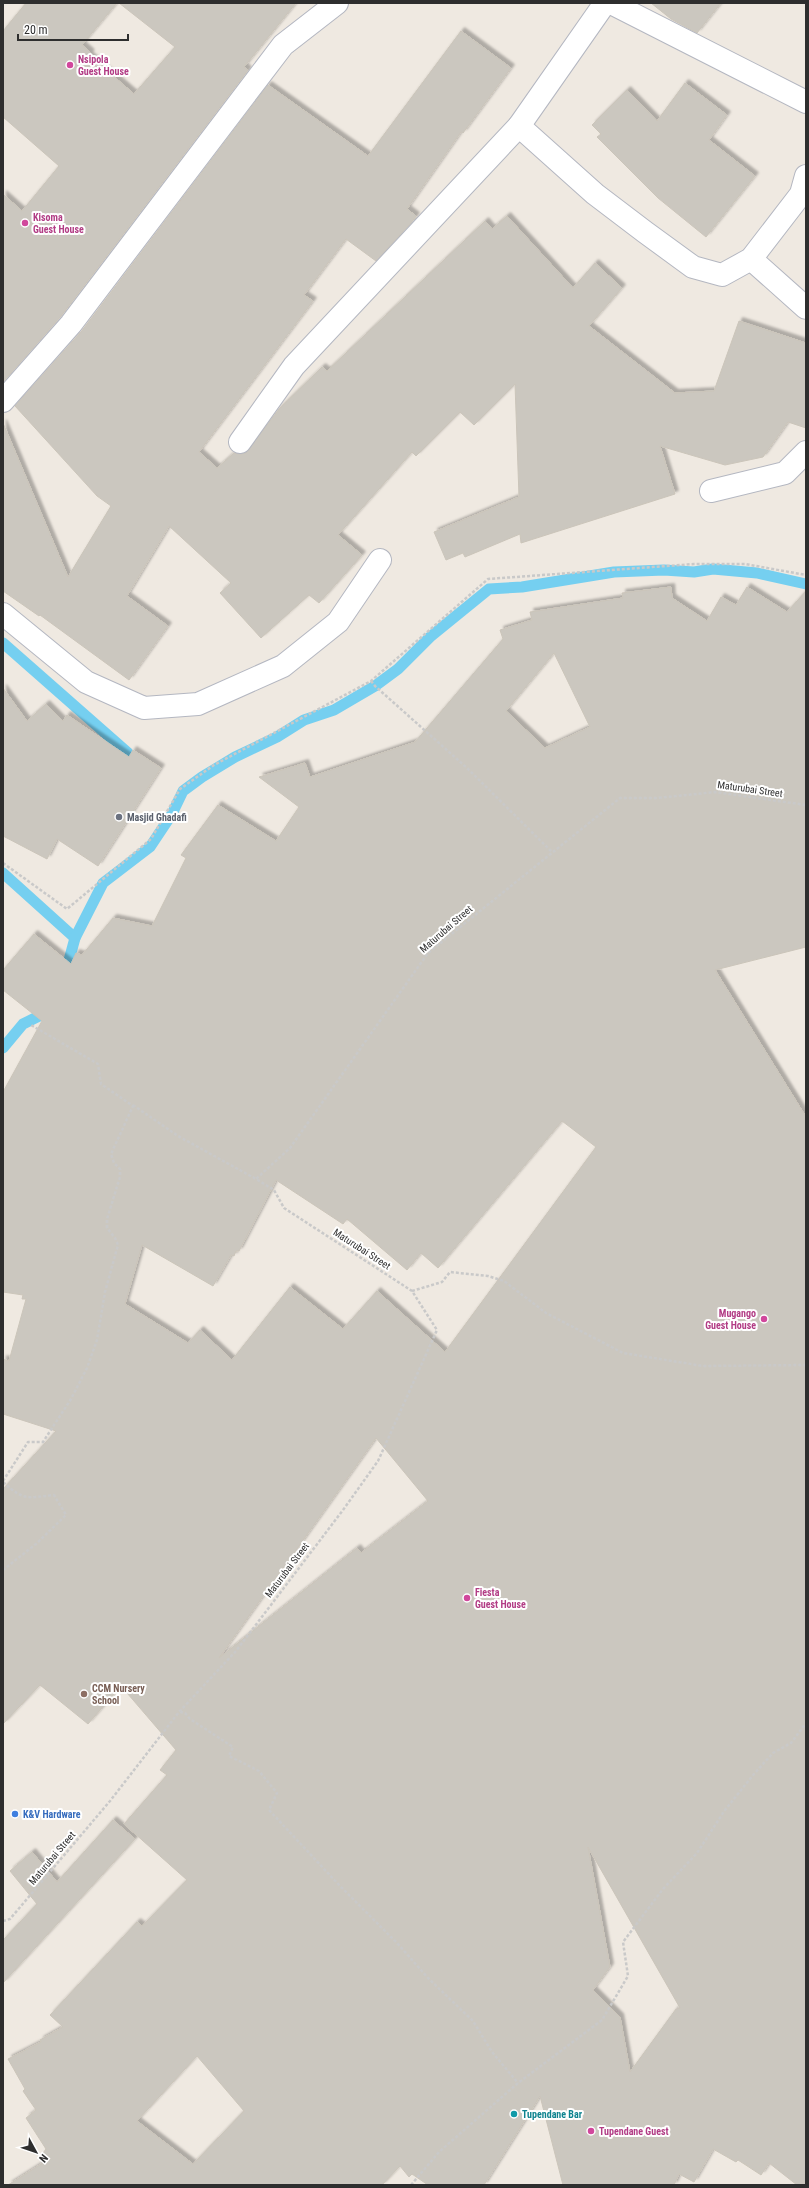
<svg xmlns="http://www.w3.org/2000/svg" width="809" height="2188" viewBox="0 0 809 2188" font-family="'Roboto Condensed',sans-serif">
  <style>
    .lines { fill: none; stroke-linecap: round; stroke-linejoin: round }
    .stream { stroke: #75cff0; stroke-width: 11 }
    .building { fill: #cbc7bf; stroke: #cbc5ba; fill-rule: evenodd; filter: url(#shadow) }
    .minor-casing { stroke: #b4b7c1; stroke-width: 24 }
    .path { stroke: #c9c9c9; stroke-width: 2.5; stroke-dasharray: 3 2; stroke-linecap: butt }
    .minor { stroke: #fff; stroke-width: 22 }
    .hotel-dot { fill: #d1479c; stroke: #fff; stroke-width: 1.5 }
    .worship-dot { fill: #6b7280; stroke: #fff; stroke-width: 1.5 }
    .education-dot { fill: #8d6e63; stroke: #fff; stroke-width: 1.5 }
    .shop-dot { fill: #3f7fe0; stroke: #fff; stroke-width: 1.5 }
    .culture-dot { fill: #0f9aa8; stroke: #fff; stroke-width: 1.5 }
    .labels { text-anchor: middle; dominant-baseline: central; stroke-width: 4; stroke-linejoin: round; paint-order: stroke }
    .hotel-label { font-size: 10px; font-weight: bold; fill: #b23c85; stroke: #fff; text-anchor: start }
    .street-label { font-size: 10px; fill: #2e2e2e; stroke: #fff }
    .worship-label { font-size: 10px; font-weight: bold; fill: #5b616d; stroke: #fff; text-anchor: start }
    .education-label { font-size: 10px; font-weight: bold; fill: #785e54; stroke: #fff; text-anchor: start }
    .shop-label { font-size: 10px; font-weight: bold; fill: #366cbe; stroke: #fff; text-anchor: start }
    .culture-label { font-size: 10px; font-weight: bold; fill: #0d838f; stroke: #fff; text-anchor: start }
  </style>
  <defs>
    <filter id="shadow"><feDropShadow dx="3.5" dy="-3.5" stdDeviation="1" flood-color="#0004"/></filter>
  </defs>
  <rect width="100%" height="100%" fill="#efe9e1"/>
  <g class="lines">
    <g class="stream">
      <path d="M 3,643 L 128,753 L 119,767"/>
      <path d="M 3,873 L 75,938"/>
      <path d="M 65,975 L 75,938 L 103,883 L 150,847 L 172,814 L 183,791 L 202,777 L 235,757 L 277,737 L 304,720 L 334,710 L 375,686 L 398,669 L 430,637 L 489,589 L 522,587 L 614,572 L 664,570 L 694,572 L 713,569 L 757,573 L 806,584"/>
      <path d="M 3,1048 L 23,1024 L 41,1015 L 47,1007"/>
    </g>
  </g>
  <g class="building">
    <path d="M 26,3 L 117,3 L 82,45 L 91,53 L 89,55 L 134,94 L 175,47 L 119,3 L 296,3 L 244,67 L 248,70 L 61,316 L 3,382 L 3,194 L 22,211 L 59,166 L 3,117 L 3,31 Z"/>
    <path d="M 651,3 L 721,3 L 697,33 L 671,19 Z"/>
    <path d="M 461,31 L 511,68 L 463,133 L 461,132 L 407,209 L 416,216 L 411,223 L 376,261 L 346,239 L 304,295 L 313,301 L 199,452 L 217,468 L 234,453 L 239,454 L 246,453 L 279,409 L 322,367 L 327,371 L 485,221 L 492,229 L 507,216 L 573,288 L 595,263 L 622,288 L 589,326 L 675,393 L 714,391 L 739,321 L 806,343 L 806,428 L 788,422 L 763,457 L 725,465 L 660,446 L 675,494 L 521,543 L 520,534 L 465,557 L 463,553 L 446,560 L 434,532 L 519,497 L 515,384 L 474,425 L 460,412 L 416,456 L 412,452 L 338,535 L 362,555 L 319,603 L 309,595 L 261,638 L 220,593 L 231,583 L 169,526 L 127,596 L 168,626 L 129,680 L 40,615 L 39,616 L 3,591 L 3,423 L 68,577 L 111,506 L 97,496 L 15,406 L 81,332 L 268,85 L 368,156 Z"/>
    <path d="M 685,83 L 727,115 L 709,140 L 755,176 L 706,237 L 658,198 L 597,137 L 601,134 L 592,125 L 627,90 L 657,121 Z"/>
    <path d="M 671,587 L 672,598 L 707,621 L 721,597 L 736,605 L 747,587 L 787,612 L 806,591 L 806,947 L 715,970 L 806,1117 L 806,2185 L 797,2185 L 769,2163 L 761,2175 L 738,2160 L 736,2162 L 713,2149 L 694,2182 L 679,2174 L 674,2185 L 563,2185 L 540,2096 L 484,2185 L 428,2185 L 412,2174 L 409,2177 L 400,2166 L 382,2185 L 8,2185 L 49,2159 L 43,2153 L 46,2149 L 26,2118 L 36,2110 L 23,2091 L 25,2089 L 8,2059 L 41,2042 L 40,2040 L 63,2027 L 50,2015 L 137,1922 L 142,1926 L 187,1880 L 124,1824 L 167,1775 L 160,1770 L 176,1750 L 121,1686 L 88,1724 L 40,1685 L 3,1724 L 3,1489 L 56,1431 L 3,1414 L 3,1359 L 9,1361 L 26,1299 L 22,1299 L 23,1295 L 3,1292 L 3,1092 L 42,1021 L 3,990 L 3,970 L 34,934 L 71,964 L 76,953 L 82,955 L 113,918 L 152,926 L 186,858 L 181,855 L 218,805 L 276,841 L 299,807 L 259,777 L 305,763 L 310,777 L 415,742 L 503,639 L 500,630 L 532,620 L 530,612 L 623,598 L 622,593 ZM 554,653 L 590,727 L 545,748 L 506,711 ZM 562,1121 L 596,1147 L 445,1352 L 377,1291 L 343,1329 L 290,1287 L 232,1360 L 200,1330 L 188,1343 L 125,1304 L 142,1245 L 213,1286 L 231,1255 L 234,1256 L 236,1251 L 239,1251 L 276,1180 L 343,1224 L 347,1219 L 407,1270 L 421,1253 L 438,1268 ZM 376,1438 L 428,1501 L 361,1553 L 357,1548 L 219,1658 ZM 588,1847 L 680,2008 L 676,2009 L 630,2072 L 620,2017 L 593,1990 L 610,1967 ZM 197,2056 L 244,2111 L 193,2164 L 137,2121 Z"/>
    <path d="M 3,688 L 27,721 L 46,704 L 63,721 L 67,715 L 129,757 L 133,750 L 161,768 L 98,866 L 57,839 L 47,859 L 3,836 Z"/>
    <path d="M 113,1820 L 135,1839 L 3,1983 L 3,1940 L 37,1904 L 10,1871 L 32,1852 L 57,1882 Z"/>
  </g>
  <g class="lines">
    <defs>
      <g id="minor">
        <path d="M 611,3 L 806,102"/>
        <path d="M 519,126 L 605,3"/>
        <path d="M 751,259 L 806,308"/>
        <path d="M 3,401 L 71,324 L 283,45 L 337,3"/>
        <path d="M 240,442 L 294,366 L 519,126 L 595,194 L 645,232 L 693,267 L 722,275 L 751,259 L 801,194 L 806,176"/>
        <path d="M 711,491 L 785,473 L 806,452"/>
        <path d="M 3,614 L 86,682 L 144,708 L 198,704 L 283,666 L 338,622 L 380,560"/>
      </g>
    </defs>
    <use href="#minor" class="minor-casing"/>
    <g class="path">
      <path d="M 371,681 L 375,686 L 467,768 L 552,852"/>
      <path d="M 3,863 L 67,909 L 151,839 L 180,789 L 214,765 L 371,681 L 488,579 L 694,564 L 745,564 L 806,575"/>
      <path d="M 133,1105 L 178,1136 L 256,1179"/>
      <path d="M 412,1291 L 442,1282 L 450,1272 L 488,1276 L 504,1281 L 546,1313 L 623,1353 L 703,1366 L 806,1365"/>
      <path d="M 3,1481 L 28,1442 L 43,1442 L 71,1399 L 87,1368 L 97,1340 L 105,1292 L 118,1245 L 115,1238 L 107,1228 L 107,1219 L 120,1177 L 120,1169 L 114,1163 L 111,1154 L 133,1106 L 101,1084 L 98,1064 L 31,1025"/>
      <path d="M 3,1482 C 24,1501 27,1498 54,1495 L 66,1515 L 36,1544 L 3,1570"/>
      <path d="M 180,1712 L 185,1713 L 190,1719 L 233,1747 L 229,1756 L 259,1771 L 277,1793 L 269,1810 L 340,1886 L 397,1943 L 429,1979 L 473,2021 L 492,2052 L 518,2083"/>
      <path d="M 3,1921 L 10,1919 L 110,1801 L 179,1712 L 236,1651 L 343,1510 L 378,1461 L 437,1330 L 412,1291 L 284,1208 L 274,1190 L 256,1179 L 290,1148 L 428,953 L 620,798 L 657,798 L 715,792 L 806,805"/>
      <path d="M 411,2185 L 439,2152 L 518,2083 L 602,2020 L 628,1976 L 623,1942 L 663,1889 L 697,1853 L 725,1810 L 754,1774 L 773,1753 L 791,1743 L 806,1723"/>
    </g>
    <use href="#minor" class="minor"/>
  </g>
  <g class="hotel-dot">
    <circle cx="70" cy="65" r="4"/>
    <circle cx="25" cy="223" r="4"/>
    <circle cx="764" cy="1319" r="4"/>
    <circle cx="467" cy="1598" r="4"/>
    <circle cx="591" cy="2131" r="4"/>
  </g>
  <circle class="worship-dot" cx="119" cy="817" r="4"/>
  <circle class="education-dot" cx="84" cy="1694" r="4"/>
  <circle class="shop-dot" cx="15" cy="1814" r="4"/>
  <circle class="culture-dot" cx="514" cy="2114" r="4"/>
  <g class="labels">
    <g class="hotel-label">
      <text x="78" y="59">Nsipola<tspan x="78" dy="12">Guest House</tspan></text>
      <text x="33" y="217">Kisoma<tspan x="33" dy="12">Guest House</tspan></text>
      <text x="756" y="1313" text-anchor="end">Mugango<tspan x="756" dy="12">Guest House</tspan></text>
      <text x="475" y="1592">Fiesta<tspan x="475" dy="12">Guest House</tspan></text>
      <text x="599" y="2131">Tupendane Guest</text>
    </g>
    <g class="street-label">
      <text transform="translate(750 789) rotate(8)">Maturubai Street</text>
      <text transform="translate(446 929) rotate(-41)">Maturubai Street</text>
      <text transform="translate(362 1249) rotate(33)">Maturubai Street</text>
      <text transform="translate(287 1570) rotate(-53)">Maturubai Street</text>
      <text transform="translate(52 1858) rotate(-50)">Maturubai Street</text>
    </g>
    <g class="worship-label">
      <text x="127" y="817">Masjid Ghadafi</text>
    </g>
    <g class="education-label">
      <text x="92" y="1688">CCM Nursery<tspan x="92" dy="12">School</tspan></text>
    </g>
    <g class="shop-label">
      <text x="23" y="1814">K&amp;V Hardware</text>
    </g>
    <g class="culture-label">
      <text x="522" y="2114">Tupendane Bar</text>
    </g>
  </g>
  <rect width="809" height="2188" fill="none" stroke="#2e2e2e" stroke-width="8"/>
  <g transform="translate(36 2152) rotate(130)" stroke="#ffffff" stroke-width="3" paint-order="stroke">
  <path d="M0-3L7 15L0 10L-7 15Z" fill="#2e2e2e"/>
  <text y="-6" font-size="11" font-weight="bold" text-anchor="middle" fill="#2e2e2e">N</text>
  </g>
  <path d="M18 34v6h110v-6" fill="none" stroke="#2e2e2e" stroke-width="2"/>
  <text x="24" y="34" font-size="12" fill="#2e2e2e" stroke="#ffffff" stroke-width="3" paint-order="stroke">20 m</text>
</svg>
